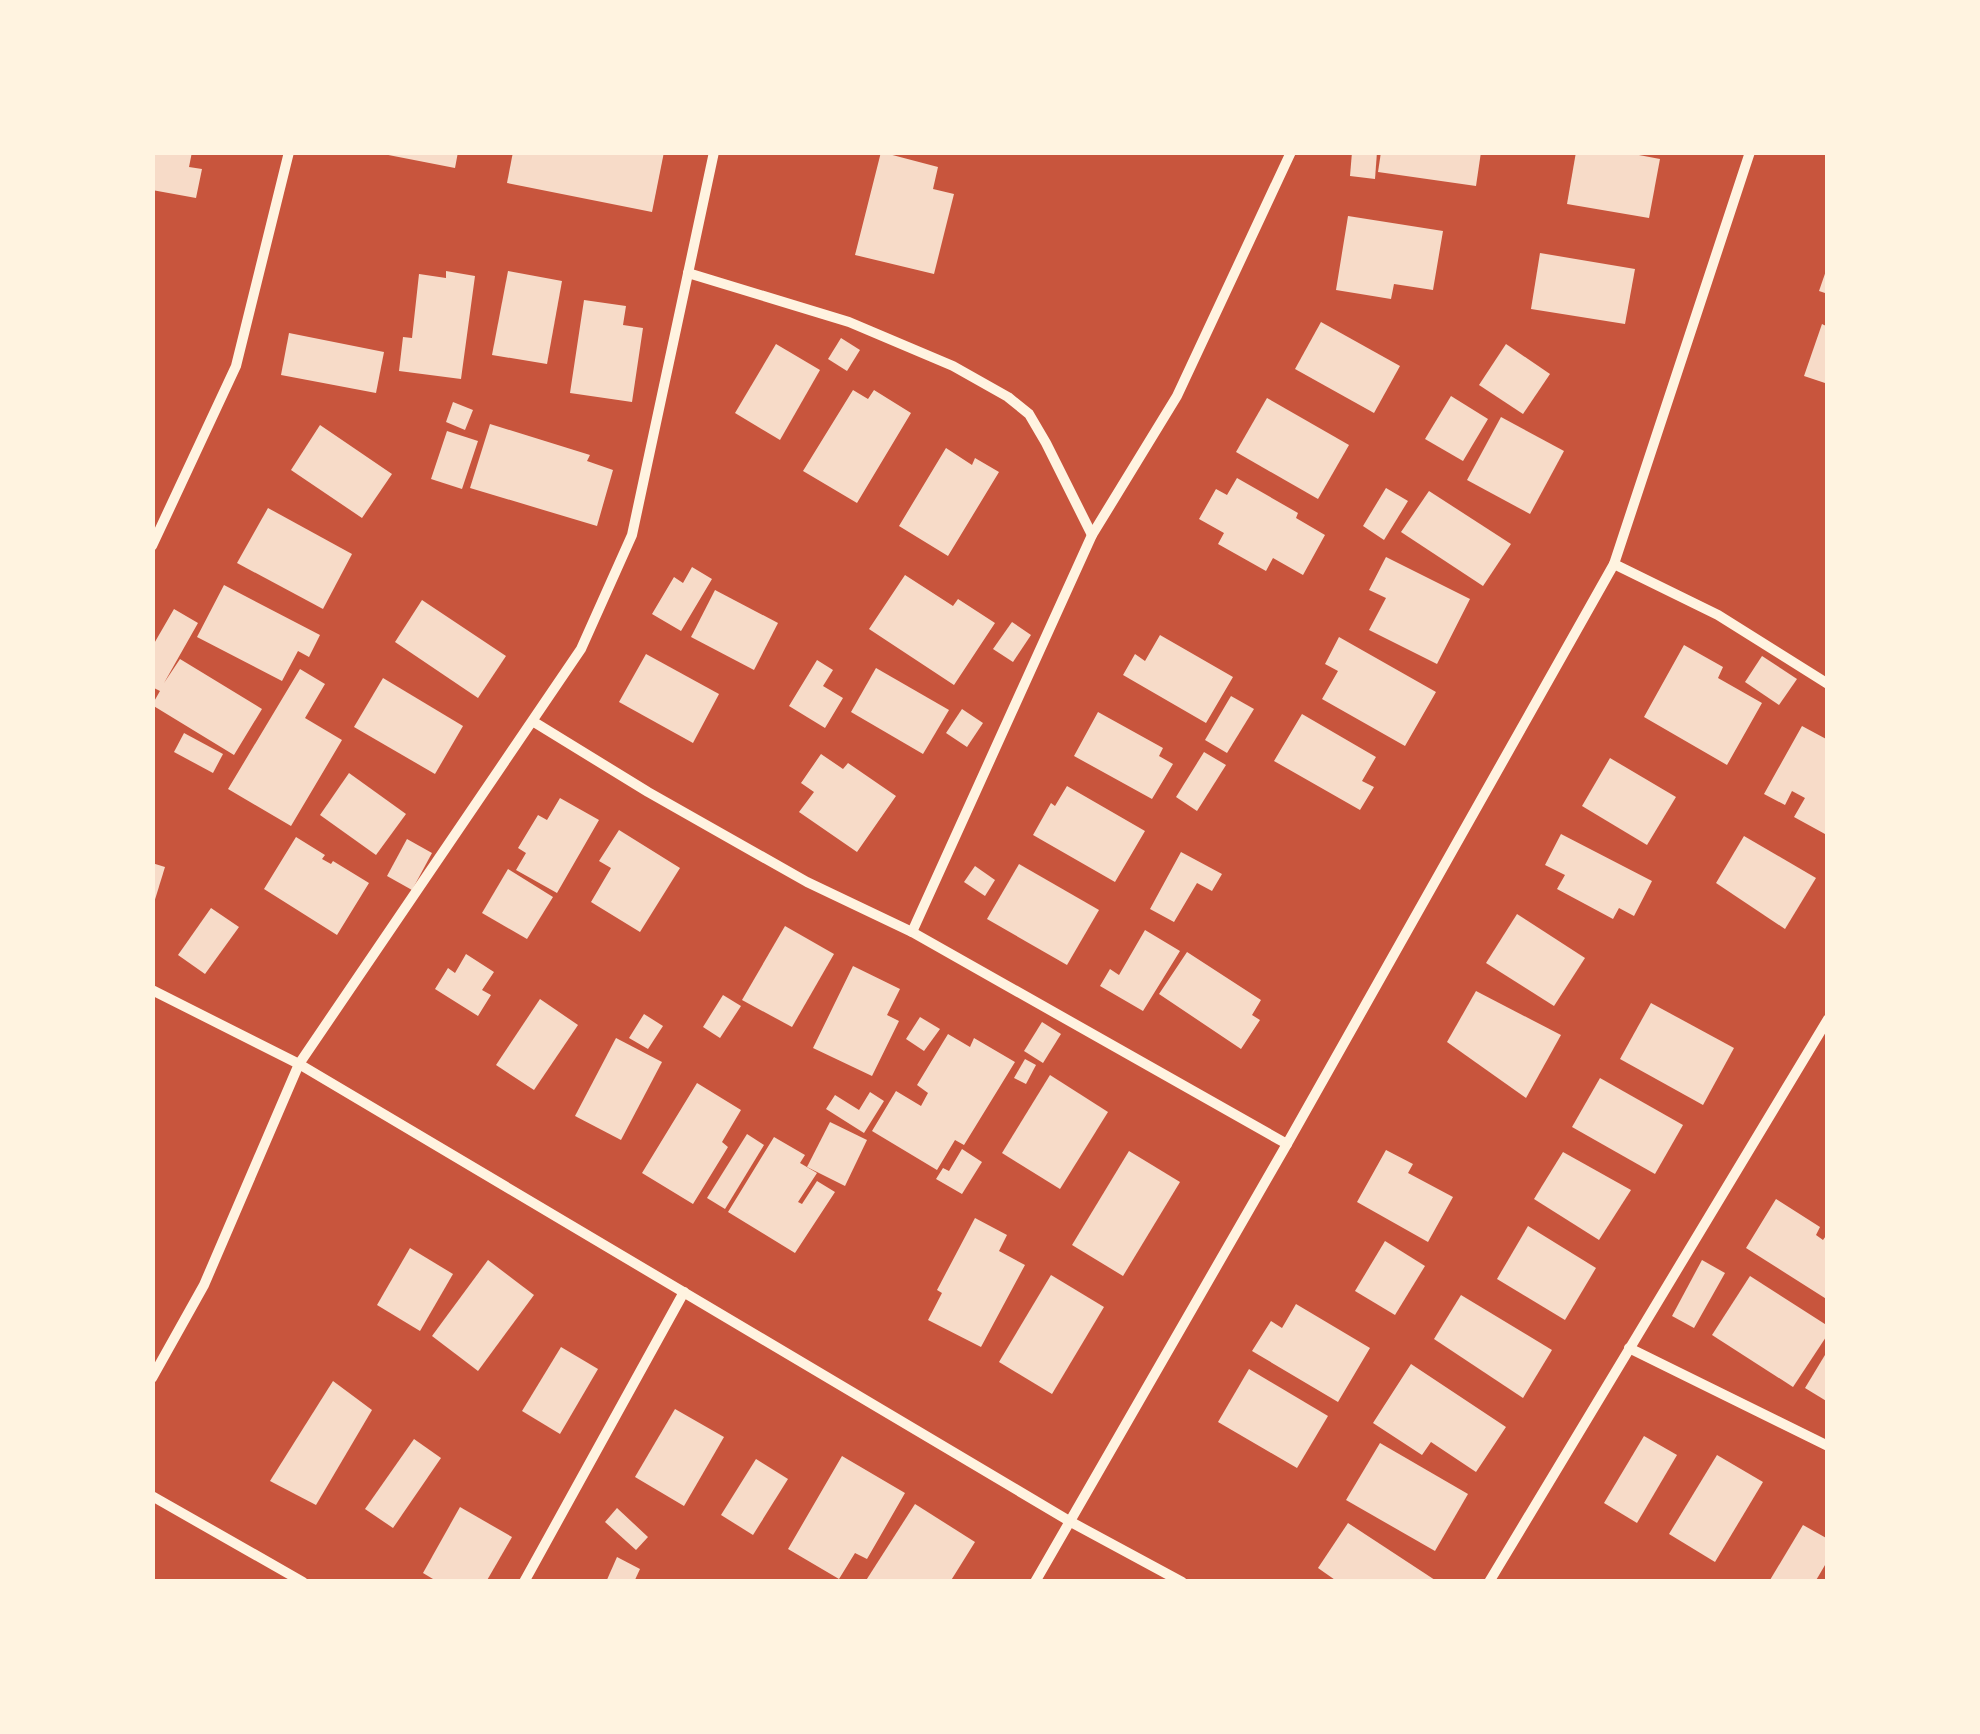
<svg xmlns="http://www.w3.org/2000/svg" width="1980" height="1734" viewBox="0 0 1980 1734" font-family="Ubuntu,sans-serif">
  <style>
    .building { fill: #f7dbc8 }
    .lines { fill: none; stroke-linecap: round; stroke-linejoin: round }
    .minor { stroke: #fff3e0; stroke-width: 10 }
  </style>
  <rect width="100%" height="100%" fill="#c8553d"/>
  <g class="building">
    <path d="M 152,152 L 192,152 L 189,167 L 202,169 L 196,198 L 152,190 Z"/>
    <path d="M 373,152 L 458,152 L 455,168 Z"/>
    <path d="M 513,152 L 664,152 L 652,212 L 507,183 Z"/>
    <path d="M 881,152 L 938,167 L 933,189 L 954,194 L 934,274 L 855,255 Z"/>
    <path d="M 1352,152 L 1377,152 L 1375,179 L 1350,176 Z"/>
    <path d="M 1381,152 L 1481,152 L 1476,186 L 1378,172 Z"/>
    <path d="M 1576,152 L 1623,152 L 1660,159 L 1649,218 L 1567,204 Z"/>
    <path d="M 1348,216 L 1443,231 L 1433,290 L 1394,284 L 1391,299 L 1336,290 Z"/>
    <path d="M 1540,253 L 1635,269 L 1625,324 L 1531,309 Z"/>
    <path d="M 1828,265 L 1828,294 L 1819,291 Z"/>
    <path d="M 446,271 L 475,276 L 461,379 L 399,371 L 403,337 L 412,338 L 419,274 L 446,278 Z"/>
    <path d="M 508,271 L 562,281 L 547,364 L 492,355 Z"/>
    <path d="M 584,300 L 626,306 L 623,325 L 643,328 L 632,402 L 570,393 Z"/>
    <path d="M 1321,322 L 1400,366 L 1374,413 L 1295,369 Z"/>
    <path d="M 1822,324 L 1828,327 L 1828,384 L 1804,376 Z"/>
    <path d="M 289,333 L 384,352 L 376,393 L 281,375 Z"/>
    <path d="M 841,338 L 860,350 L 847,371 L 828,359 Z"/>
    <path d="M 776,344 L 820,370 L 780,440 L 735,413 Z"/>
    <path d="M 1506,344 L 1550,374 L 1523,414 L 1479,385 Z"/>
    <path d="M 853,390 L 868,399 L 874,390 L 911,413 L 857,503 L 803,471 Z"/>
    <path d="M 1451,396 L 1488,419 L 1463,461 L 1425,439 Z"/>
    <path d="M 1267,398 L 1349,445 L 1318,499 L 1236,452 Z"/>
    <path d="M 453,402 L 473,410 L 465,430 L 446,422 Z"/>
    <path d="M 1501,417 L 1564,451 L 1530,514 L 1467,480 Z"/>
    <path d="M 490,424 L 590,455 L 587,461 L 613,470 L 597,526 L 470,488 Z"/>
    <path d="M 320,425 L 392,474 L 362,518 L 291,470 Z"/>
    <path d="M 447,431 L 478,441 L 462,489 L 431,479 Z"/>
    <path d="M 946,448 L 972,465 L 975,458 L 999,472 L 948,556 L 899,526 Z"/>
    <path d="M 1237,478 L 1298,513 L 1296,518 L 1325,535 L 1303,575 L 1273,558 L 1266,571 L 1218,544 L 1224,533 L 1199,519 L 1216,489 L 1227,495 Z"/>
    <path d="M 1386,488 L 1408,501 L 1384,540 L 1363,526 Z"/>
    <path d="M 1429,491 L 1511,544 L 1483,586 L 1401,532 Z"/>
    <path d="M 268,508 L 352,554 L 323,609 L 237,563 Z"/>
    <path d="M 1386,557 L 1470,599 L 1437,664 L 1369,630 L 1386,598 L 1369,590 Z"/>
    <path d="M 692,567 L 712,579 L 681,631 L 652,614 L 674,577 L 683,583 Z"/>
    <path d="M 905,575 L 953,606 L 958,599 L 995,623 L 954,685 L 869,629 Z"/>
    <path d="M 224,585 L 320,635 L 309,657 L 298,651 L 282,681 L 197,637 Z"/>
    <path d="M 715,590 L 778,623 L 754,670 L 691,637 Z"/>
    <path d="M 422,600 L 506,656 L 478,698 L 395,642 Z"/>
    <path d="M 174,609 L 198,623 L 164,683 L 180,659 L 262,709 L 234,755 L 152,705 L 160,691 L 152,687 L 152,647 Z"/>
    <path d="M 1012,622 L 1031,635 L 1013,662 L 993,649 Z"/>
    <path d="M 1160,635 L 1233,677 L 1206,723 L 1123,675 L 1135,654 L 1145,661 Z"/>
    <path d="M 1339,637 L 1436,692 L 1405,746 L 1322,699 L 1338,671 L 1325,664 Z"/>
    <path d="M 1684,645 L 1723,667 L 1718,678 L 1762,703 L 1727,765 L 1644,717 Z"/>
    <path d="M 646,654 L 719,694 L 693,743 L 619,702 Z"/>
    <path d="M 1762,656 L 1797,679 L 1779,705 L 1745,682 Z"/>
    <path d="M 817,660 L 833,670 L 823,686 L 843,698 L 825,728 L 789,706 Z"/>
    <path d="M 876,668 L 949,710 L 923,754 L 851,712 Z"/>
    <path d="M 300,669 L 325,684 L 305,718 L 342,740 L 291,826 L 228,789 Z"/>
    <path d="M 383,678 L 463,726 L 435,774 L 354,727 Z"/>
    <path d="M 1231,696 L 1254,709 L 1227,753 L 1205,740 Z"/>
    <path d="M 962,709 L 983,723 L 967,747 L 946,733 Z"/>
    <path d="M 1098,712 L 1163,748 L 1159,756 L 1173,764 L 1152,799 L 1074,756 Z"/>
    <path d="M 1302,714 L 1376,757 L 1362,781 L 1374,787 L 1360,810 L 1274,761 Z"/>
    <path d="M 1802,726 L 1828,740 L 1828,829 L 1825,834 L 1794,817 L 1805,798 L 1792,791 L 1785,805 L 1764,794 Z"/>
    <path d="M 184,733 L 223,754 L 213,773 L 174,752 Z"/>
    <path d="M 1204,752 L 1226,765 L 1197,811 L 1176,797 Z"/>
    <path d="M 821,754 L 843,769 L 848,763 L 896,796 L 857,852 L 799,812 L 814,792 L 801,783 Z"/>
    <path d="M 1610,758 L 1676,797 L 1647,845 L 1582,806 Z"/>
    <path d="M 349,773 L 406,814 L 376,855 L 320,815 Z"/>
    <path d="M 1067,786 L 1145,831 L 1115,882 L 1033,835 L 1051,803 L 1055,806 Z"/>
    <path d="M 560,798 L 599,820 L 557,893 L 516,870 L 526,853 L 518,848 L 538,815 L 547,820 Z"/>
    <path d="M 619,830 L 680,868 L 640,932 L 591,902 L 611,868 L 599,861 Z"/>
    <path d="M 1561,834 L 1652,881 L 1634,916 L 1619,908 L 1613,919 L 1557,889 L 1565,875 L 1545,865 Z"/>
    <path d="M 1744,836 L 1816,878 L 1785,929 L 1716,883 Z"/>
    <path d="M 296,837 L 325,855 L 322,859 L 331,864 L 333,861 L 369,883 L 337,935 L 264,889 Z"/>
    <path d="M 407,839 L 432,853 L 412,890 L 387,876 Z"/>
    <path d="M 1181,852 L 1222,874 L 1212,891 L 1197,883 L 1174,922 L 1150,909 Z"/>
    <path d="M 152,863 L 165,867 L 153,906 L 152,906 Z"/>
    <path d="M 1019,864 L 1099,910 L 1067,965 L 987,919 Z"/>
    <path d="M 975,866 L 995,880 L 985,896 L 964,882 Z"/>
    <path d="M 508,869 L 553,897 L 527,939 L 482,913 Z"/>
    <path d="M 211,908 L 239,927 L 205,974 L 178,955 Z"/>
    <path d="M 1517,914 L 1585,958 L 1554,1006 L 1486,963 Z"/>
    <path d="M 785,926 L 834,954 L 792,1027 L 742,1000 Z"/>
    <path d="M 1145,930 L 1180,951 L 1143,1011 L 1100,986 L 1110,969 L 1119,975 Z"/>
    <path d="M 1187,952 L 1261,1000 L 1252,1015 L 1260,1020 L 1241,1049 L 1159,994 Z"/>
    <path d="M 466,954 L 494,972 L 482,990 L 491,995 L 478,1016 L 435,989 L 448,968 L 455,973 Z"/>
    <path d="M 853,966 L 900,989 L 887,1015 L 899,1021 L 872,1076 L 813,1048 Z"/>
    <path d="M 1476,991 L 1561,1035 L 1526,1098 L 1447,1042 Z"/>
    <path d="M 723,995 L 741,1006 L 720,1038 L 703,1027 Z"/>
    <path d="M 540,999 L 578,1025 L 534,1090 L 496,1065 Z"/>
    <path d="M 1651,1003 L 1734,1048 L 1703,1105 L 1620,1059 Z"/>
    <path d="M 644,1014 L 663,1026 L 648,1049 L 629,1038 Z"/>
    <path d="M 920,1017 L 940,1029 L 924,1051 L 906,1039 Z"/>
    <path d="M 1042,1022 L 1061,1034 L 1043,1063 L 1024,1051 Z"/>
    <path d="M 948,1034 L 970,1047 L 974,1038 L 1015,1062 L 964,1145 L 955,1140 L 937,1170 L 872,1131 L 896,1091 L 921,1106 L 928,1093 L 917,1085 Z"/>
    <path d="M 616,1038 L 662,1062 L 621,1140 L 575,1116 Z"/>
    <path d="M 1025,1059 L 1036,1065 L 1026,1084 L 1014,1078 Z"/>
    <path d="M 1050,1075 L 1108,1112 L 1060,1189 L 1002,1153 Z"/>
    <path d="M 1600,1078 L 1683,1125 L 1655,1174 L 1572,1127 Z"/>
    <path d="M 697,1083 L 741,1110 L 722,1142 L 728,1147 L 693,1204 L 642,1173 Z"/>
    <path d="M 870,1092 L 884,1101 L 864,1133 L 826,1109 L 835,1095 L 859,1110 Z"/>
    <path d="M 830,1122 L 867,1140 L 845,1186 L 807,1167 Z"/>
    <path d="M 747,1134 L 764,1145 L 725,1209 L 707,1198 Z"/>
    <path d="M 774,1137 L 805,1155 L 800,1163 L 817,1173 L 798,1202 L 802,1204 L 817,1181 L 835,1192 L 795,1253 L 728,1212 Z"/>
    <path d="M 962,1149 L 982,1162 L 962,1194 L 936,1179 L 943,1168 L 949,1171 Z"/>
    <path d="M 1386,1150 L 1413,1164 L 1408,1173 L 1453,1197 L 1428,1242 L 1357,1202 Z"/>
    <path d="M 1129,1151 L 1180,1182 L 1123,1276 L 1072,1245 Z"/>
    <path d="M 1563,1152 L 1631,1190 L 1599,1240 L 1534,1199 Z"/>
    <path d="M 1776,1199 L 1820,1227 L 1816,1235 L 1823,1240 L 1828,1233 L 1828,1300 L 1746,1248 Z"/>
    <path d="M 975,1218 L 1007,1235 L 999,1251 L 1025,1265 L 981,1347 L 928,1320 L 942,1293 L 937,1290 Z"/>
    <path d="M 1528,1226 L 1596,1268 L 1565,1320 L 1497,1279 Z"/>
    <path d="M 1385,1241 L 1425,1266 L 1395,1315 L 1355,1291 Z"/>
    <path d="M 410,1248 L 453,1274 L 420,1331 L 377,1305 Z"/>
    <path d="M 488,1260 L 534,1295 L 478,1371 L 432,1336 Z"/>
    <path d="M 1702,1260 L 1725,1273 L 1694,1328 L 1672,1316 Z"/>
    <path d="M 1051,1275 L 1104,1307 L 1052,1394 L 999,1362 Z"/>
    <path d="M 1750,1276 L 1828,1326 L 1828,1334 L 1793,1387 L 1712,1335 Z"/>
    <path d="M 1461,1295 L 1552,1350 L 1523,1398 L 1434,1339 Z"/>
    <path d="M 1296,1304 L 1370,1348 L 1338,1402 L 1252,1351 L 1271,1321 L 1282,1328 Z"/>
    <path d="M 561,1347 L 598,1369 L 560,1434 L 522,1411 Z"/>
    <path d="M 1828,1350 L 1828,1402 L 1805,1388 Z"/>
    <path d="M 1411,1364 L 1506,1427 L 1476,1472 L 1431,1442 L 1422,1455 L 1373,1423 Z"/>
    <path d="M 1249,1369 L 1328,1416 L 1297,1468 L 1218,1422 Z"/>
    <path d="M 333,1381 L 372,1410 L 316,1505 L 270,1481 Z"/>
    <path d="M 675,1409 L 724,1437 L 684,1506 L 635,1477 Z"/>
    <path d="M 1644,1436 L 1677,1455 L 1637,1523 L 1604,1503 Z"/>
    <path d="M 414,1439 L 441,1458 L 393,1528 L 365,1509 Z"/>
    <path d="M 1380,1443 L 1468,1494 L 1435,1551 L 1346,1500 Z"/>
    <path d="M 1717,1455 L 1763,1482 L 1715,1562 L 1669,1534 Z"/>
    <path d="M 842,1456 L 905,1493 L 867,1559 L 855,1553 L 839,1579 L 788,1549 Z"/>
    <path d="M 756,1459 L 788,1479 L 753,1535 L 721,1515 Z"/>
    <path d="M 915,1504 L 975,1542 L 950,1582 L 865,1582 Z"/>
    <path d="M 460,1507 L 512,1537 L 486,1582 L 438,1582 L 423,1573 Z"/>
    <path d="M 617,1508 L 648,1537 L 636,1550 L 605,1522 Z"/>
    <path d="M 1348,1523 L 1438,1582 L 1338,1582 L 1318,1568 Z"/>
    <path d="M 1803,1525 L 1828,1539 L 1828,1560 L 1815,1582 L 1773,1582 L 1770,1580 Z"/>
    <path d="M 617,1557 L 640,1569 L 634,1582 L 606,1582 Z"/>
  </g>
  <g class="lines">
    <g class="minor">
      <path d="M 688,273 L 849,322 L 953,366 L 1008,397 L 1029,414 L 1046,443 L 1092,535"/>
      <path d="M 152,546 L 236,366 L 289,152"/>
      <path d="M 1614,564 L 1718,615 L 1828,684"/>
      <path d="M 534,722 L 648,792 L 807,882 L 912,932 L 1287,1144"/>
      <path d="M 912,932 L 1092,535 L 1177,396 L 1291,152"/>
      <path d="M 152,990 L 299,1064 L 1071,1522 L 1182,1582"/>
      <path d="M 1629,1348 L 1828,1446"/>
      <path d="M 152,1378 L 204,1285 L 299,1064 L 581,649 L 632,535 L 714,152"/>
      <path d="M 152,1496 L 303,1582"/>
      <path d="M 524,1582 L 684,1292"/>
      <path d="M 1035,1582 L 1287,1144 L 1614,564 L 1750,152"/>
      <path d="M 1489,1582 L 1828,1019"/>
    </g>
  </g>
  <rect width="1980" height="1734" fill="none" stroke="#fff3e0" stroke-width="310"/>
</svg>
